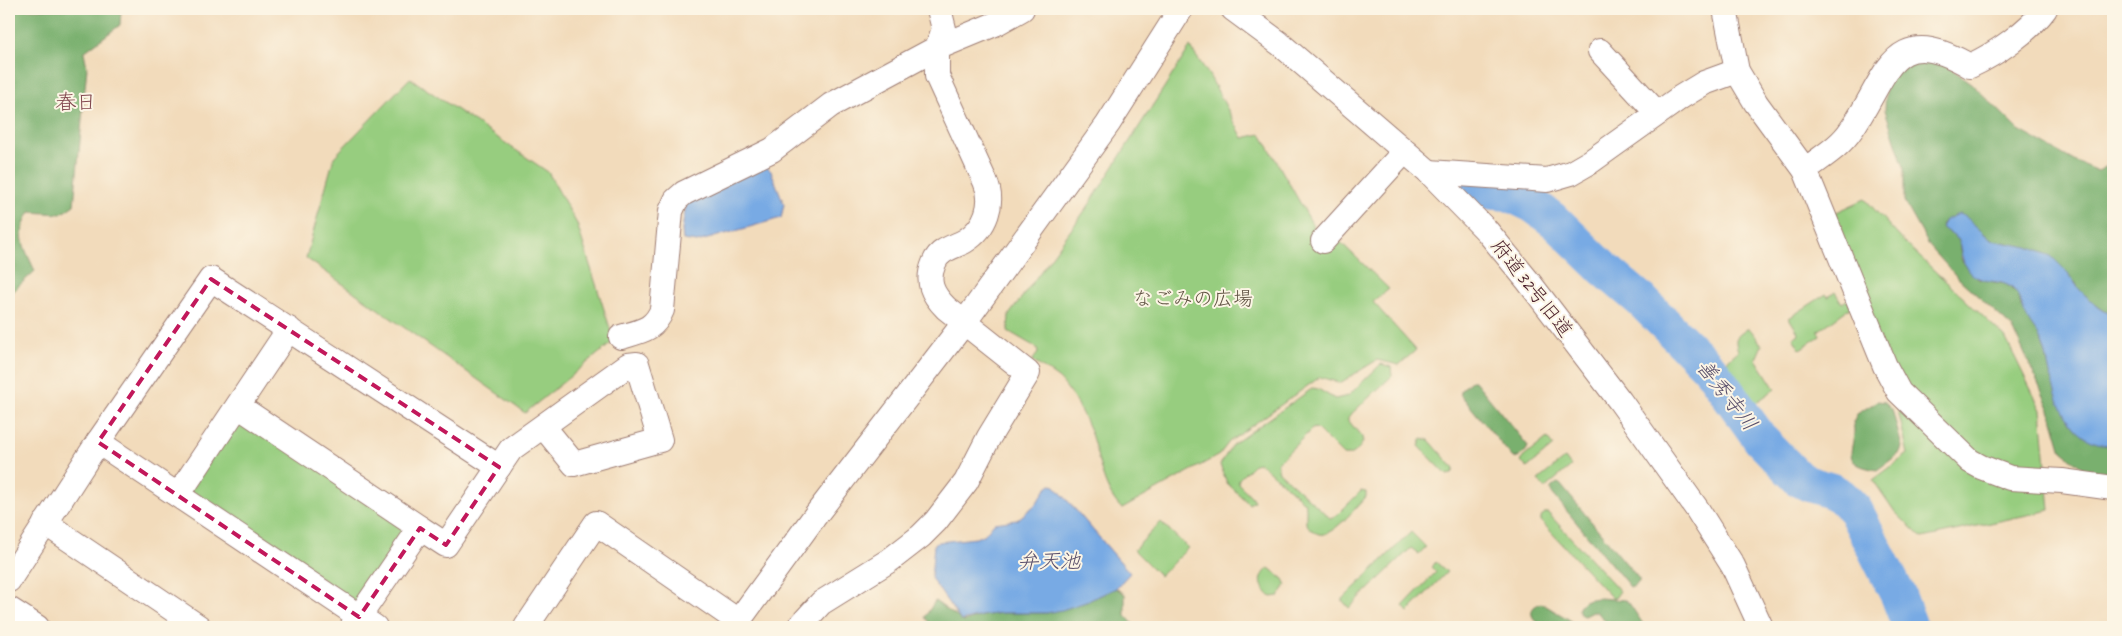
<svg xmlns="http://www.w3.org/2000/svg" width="2122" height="636" viewBox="0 0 2122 636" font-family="Caveat,'Klee One',sans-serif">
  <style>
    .green { fill: #97cd7f; stroke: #707655 }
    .forest { fill: #79b06e; stroke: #62684c }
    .water { fill: #78aae4; stroke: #616488 }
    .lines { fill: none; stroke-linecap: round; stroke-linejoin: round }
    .river { stroke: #78aae4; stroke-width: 36 }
    .minor-casing { stroke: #9e7d73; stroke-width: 26 }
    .minor { stroke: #fff; stroke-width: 24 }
    .marked { fill: none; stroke: #c2185b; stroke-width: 4; stroke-dasharray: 10 6; stroke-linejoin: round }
    .labels { text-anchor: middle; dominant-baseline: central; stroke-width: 4; stroke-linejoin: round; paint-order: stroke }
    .street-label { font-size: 20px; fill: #4a1f2b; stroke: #fcf5e5 }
    .park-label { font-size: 20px; fill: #615344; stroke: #fcf5e5 }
    .neighbourhood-label { font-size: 21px; fill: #834950; stroke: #fcf5e5 }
    .water-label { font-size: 21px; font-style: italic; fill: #5a506c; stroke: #fcf5e5 }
  </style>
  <rect width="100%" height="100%" fill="#fcf5e5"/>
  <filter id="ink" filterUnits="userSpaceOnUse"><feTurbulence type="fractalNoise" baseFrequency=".02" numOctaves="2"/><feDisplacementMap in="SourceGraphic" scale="10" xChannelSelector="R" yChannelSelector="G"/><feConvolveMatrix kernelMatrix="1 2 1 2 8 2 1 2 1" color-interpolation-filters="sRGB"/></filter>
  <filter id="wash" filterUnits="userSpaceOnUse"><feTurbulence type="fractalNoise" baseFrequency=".0096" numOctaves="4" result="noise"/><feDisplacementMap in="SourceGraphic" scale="20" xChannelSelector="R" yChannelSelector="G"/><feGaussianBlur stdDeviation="1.12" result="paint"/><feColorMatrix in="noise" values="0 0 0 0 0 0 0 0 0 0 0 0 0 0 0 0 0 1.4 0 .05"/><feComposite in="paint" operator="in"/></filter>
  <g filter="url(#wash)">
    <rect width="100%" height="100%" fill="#f2dbbb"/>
    <g class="green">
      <path d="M 1190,47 L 1209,75 L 1243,138 L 1261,134 L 1319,236 L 1328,230 L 1389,289 L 1373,302 L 1416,350 L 1399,365 L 1377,360 L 1340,383 L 1320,377 L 1229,442 L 1219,455 L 1122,509 C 1101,488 1100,458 1090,431 C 1085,418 1069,387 1058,378 C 1050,372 1040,366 1032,361 L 1038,353 L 1037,348 L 1008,331 L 1009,315 L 1089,205 Z"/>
      <path d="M 410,78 L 548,172 L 577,224 L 614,341 L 525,413 L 306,258 L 334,157 Z"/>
      <path d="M 1865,199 L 1905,243 L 2005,337 L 2041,410 L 2050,510 L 1922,538 L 1895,512 L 1873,480 L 1908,454 L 1894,393 L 1828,216 Z"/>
      <path d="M 1835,292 L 1842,303 L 1847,300 L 1851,307 L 1818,331 L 1820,336 L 1800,349 L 1793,338 L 1799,334 L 1789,318 L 1826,294 L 1828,297 Z"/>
      <path d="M 1747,329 L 1750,329 L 1762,345 L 1756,359 L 1775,389 L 1750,407 L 1746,407 L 1720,367 L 1738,351 C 1734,337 1735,338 1747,329 Z"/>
      <path d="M 1381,364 L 1391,367 L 1392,376 L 1348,417 L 1348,420 L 1362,437 L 1363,442 C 1358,450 1353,457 1343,455 L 1316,428 L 1312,429 L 1277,463 L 1279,472 L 1330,518 L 1334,518 L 1361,491 L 1366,492 L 1366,497 C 1356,507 1332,538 1319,534 C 1314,533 1310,528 1306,524 L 1306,507 L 1304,502 L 1260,463 L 1254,464 L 1239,479 L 1238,483 C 1243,489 1251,494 1254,501 L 1251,503 L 1249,504 L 1227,483 L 1220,465 L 1232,445 L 1313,388 L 1318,389 L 1335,399 L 1348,396 Z"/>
      <path d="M 240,411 L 409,525 L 357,603 L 190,491 Z"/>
      <path d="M 1422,438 L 1429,440 L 1452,466 L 1454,469 L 1452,474 L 1447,475 L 1419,446 Z"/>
      <path d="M 1547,438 L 1553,446 L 1527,468 L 1520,460 Z"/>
      <path d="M 1565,458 L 1571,466 L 1545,488 L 1538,480 Z"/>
      <path d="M 1544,513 L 1548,513 L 1620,591 L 1615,598 L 1612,598 L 1541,521 L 1541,517 Z"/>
      <path d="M 1161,522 L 1188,548 L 1160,576 L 1134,550 Z"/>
      <path d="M 1411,532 L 1426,547 L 1419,554 L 1411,548 L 1349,608 L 1342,600 Z"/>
      <path d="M 1436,562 L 1447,572 L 1408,612 L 1403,606 L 1436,572 L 1431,567 Z"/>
      <path d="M 1269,568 L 1283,579 L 1286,585 L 1279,596 L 1271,597 C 1260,587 1257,578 1269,568 Z"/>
    </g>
    <g class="forest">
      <path d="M 9,9 L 121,10 L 120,25 L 84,52 L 87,67 L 74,205 L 61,214 L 30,212 C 15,236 25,248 35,271 L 9,295 Z"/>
      <path d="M 1920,57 L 1946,65 L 1972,84 L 2019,130 L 2076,162 L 2098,171 L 2113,163 L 2113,329 L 2108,313 L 2095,305 L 2079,289 L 2075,282 L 2012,244 L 1991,240 L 1980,230 L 1945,220 L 1941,225 L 1959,240 L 1961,258 L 1964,265 L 1978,279 L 2006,284 L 2018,294 L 2021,306 L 2040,338 L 2047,356 L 2050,374 L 2070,423 L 2105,445 L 2113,445 L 2113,476 L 2086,471 L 2062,451 L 2050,410 L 2013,328 L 1958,278 L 1930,247 L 1904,201 L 1904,167 L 1885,110 L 1886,84 L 1896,71 Z"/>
      <path d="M 1471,381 L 1475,381 L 1528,446 C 1527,452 1519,458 1513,458 L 1460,394 L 1460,391 Z"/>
      <path d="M 1878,401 L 1885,402 L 1892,409 L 1902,447 L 1899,454 L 1877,470 C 1834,463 1859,448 1853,422 L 1857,414 Z"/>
      <path d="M 1557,483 L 1560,484 L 1639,579 L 1639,582 L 1633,587 L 1630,587 L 1551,492 L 1551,488 Z"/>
      <path d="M 1116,588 L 1125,594 L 1125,615 L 1136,627 L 932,627 L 925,617 L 935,601 L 964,622 L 981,616 L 1002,613 L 1047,613 L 1086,602 Z"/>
      <path d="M 1599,598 L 1625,600 L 1629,603 L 1645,627 L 1611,627 L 1597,612 L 1592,612 L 1584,616 L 1581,615 L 1578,609 C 1582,599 1590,599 1599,598 Z"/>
      <path d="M 1541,603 L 1570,620 L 1572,625 L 1571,627 C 1563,627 1553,629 1546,626 C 1533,623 1524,609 1541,603 Z"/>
    </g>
    <g class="water">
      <path d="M 763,163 L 771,171 L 784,204 L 781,218 L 697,242 L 683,240 L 682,230 L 686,204 Z"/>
      <path d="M 1959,214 L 1966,217 L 1991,240 L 2028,247 L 2051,256 L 2068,273 L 2079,289 L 2095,305 L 2108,313 L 2113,329 L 2113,445 C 2075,447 2057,405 2050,374 C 2047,361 2046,349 2039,337 C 2036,331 2031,325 2027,318 C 2021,308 2021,295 2012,288 C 2006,283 1998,282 1990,281 C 1965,278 1962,261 1959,240 L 1941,227 L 1945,220 Z"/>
      <path d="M 1051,485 L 1055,486 L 1130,573 L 1116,588 L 1086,602 L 1062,610 L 1047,613 L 1002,613 L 981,616 L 961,621 L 931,578 L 934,545 L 939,542 L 976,538 L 985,534 L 994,523 L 1017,520 L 1035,505 L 1046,489 Z"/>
    </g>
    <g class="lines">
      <path class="river" d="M 1474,190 L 1508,193 L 1533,205 L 1556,222 L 1603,268 L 1642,301 L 1712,371 L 1761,440 L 1799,479 L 1809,484 L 1832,491 L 1841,496 L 1855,510 L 1898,595 L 1910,627"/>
    </g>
  </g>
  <g filter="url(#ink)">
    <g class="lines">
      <defs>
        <g id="minor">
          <path d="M 1233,9 L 1279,43 L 1429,172 L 1487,231 L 1528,281 L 1620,401 L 1697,509 L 1733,566 L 1761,627"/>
          <path d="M 1725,9 L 1737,71 L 1756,103 L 1805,170 L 1885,366 L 1899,392 L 1970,461 L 1981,467 L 2010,478 L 2062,481 L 2113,488"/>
          <path d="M 1600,51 L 1657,113"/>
          <path d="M 1805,170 C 1820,158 1840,147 1851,130 C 1889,76 1890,20 1970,66 C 1996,54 2029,31 2045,9"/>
          <path d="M 1429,172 L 1547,180 L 1571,173 L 1590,162 L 1681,97 L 1704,83 L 1737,71"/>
          <path d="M 1323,241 L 1404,152"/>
          <path d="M 621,337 C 641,331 654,330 662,310 L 671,211 L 676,200 L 684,193 L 772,150 L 831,105 L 937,48 L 995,24 L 1022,9"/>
          <path d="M 238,406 L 420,528"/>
          <path d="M 98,442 L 211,279 L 499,467"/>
          <path d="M 178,495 L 289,329"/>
          <path d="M 45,523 L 199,627"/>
          <path d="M 9,580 L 98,442 L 375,627"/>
          <path d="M 9,609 L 37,627"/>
          <path d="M 352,627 L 420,528 L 446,545 L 511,449 L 628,365 L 637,364 L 660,440 L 574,464 L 543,426"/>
          <path d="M 526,627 L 596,523 L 738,621"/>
          <path d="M 734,627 L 815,516 L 964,323 L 1108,124 L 1181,9"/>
          <path d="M 799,627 L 821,603 L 890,560 L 921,536 L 936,521 L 966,482 L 989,437 L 1028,373 L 946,308 C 932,294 926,282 934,263 C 936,258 939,254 944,251 C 950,247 958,245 965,241 C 986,228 995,203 985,181 L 937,76 L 937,48 L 944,29 L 939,9"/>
        </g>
      </defs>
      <use href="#minor" class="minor-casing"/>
      <use href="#minor" class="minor"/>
    </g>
  </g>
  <path class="marked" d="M 211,279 L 499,467 L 446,545 L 420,528 L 359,617 L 98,442 Z"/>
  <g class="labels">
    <g class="street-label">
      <text transform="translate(1532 288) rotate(52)">府道32号旧道</text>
    </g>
    <g class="park-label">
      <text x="1193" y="298">なごみの広場</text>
    </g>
    <g class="neighbourhood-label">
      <text x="76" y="102">春日</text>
    </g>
    <g class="water-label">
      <text transform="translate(1727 395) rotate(52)">善秀寺川</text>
      <text x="1049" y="561">弁天池</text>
    </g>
  </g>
  <rect width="2122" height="636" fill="none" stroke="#fcf5e5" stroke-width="30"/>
</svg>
